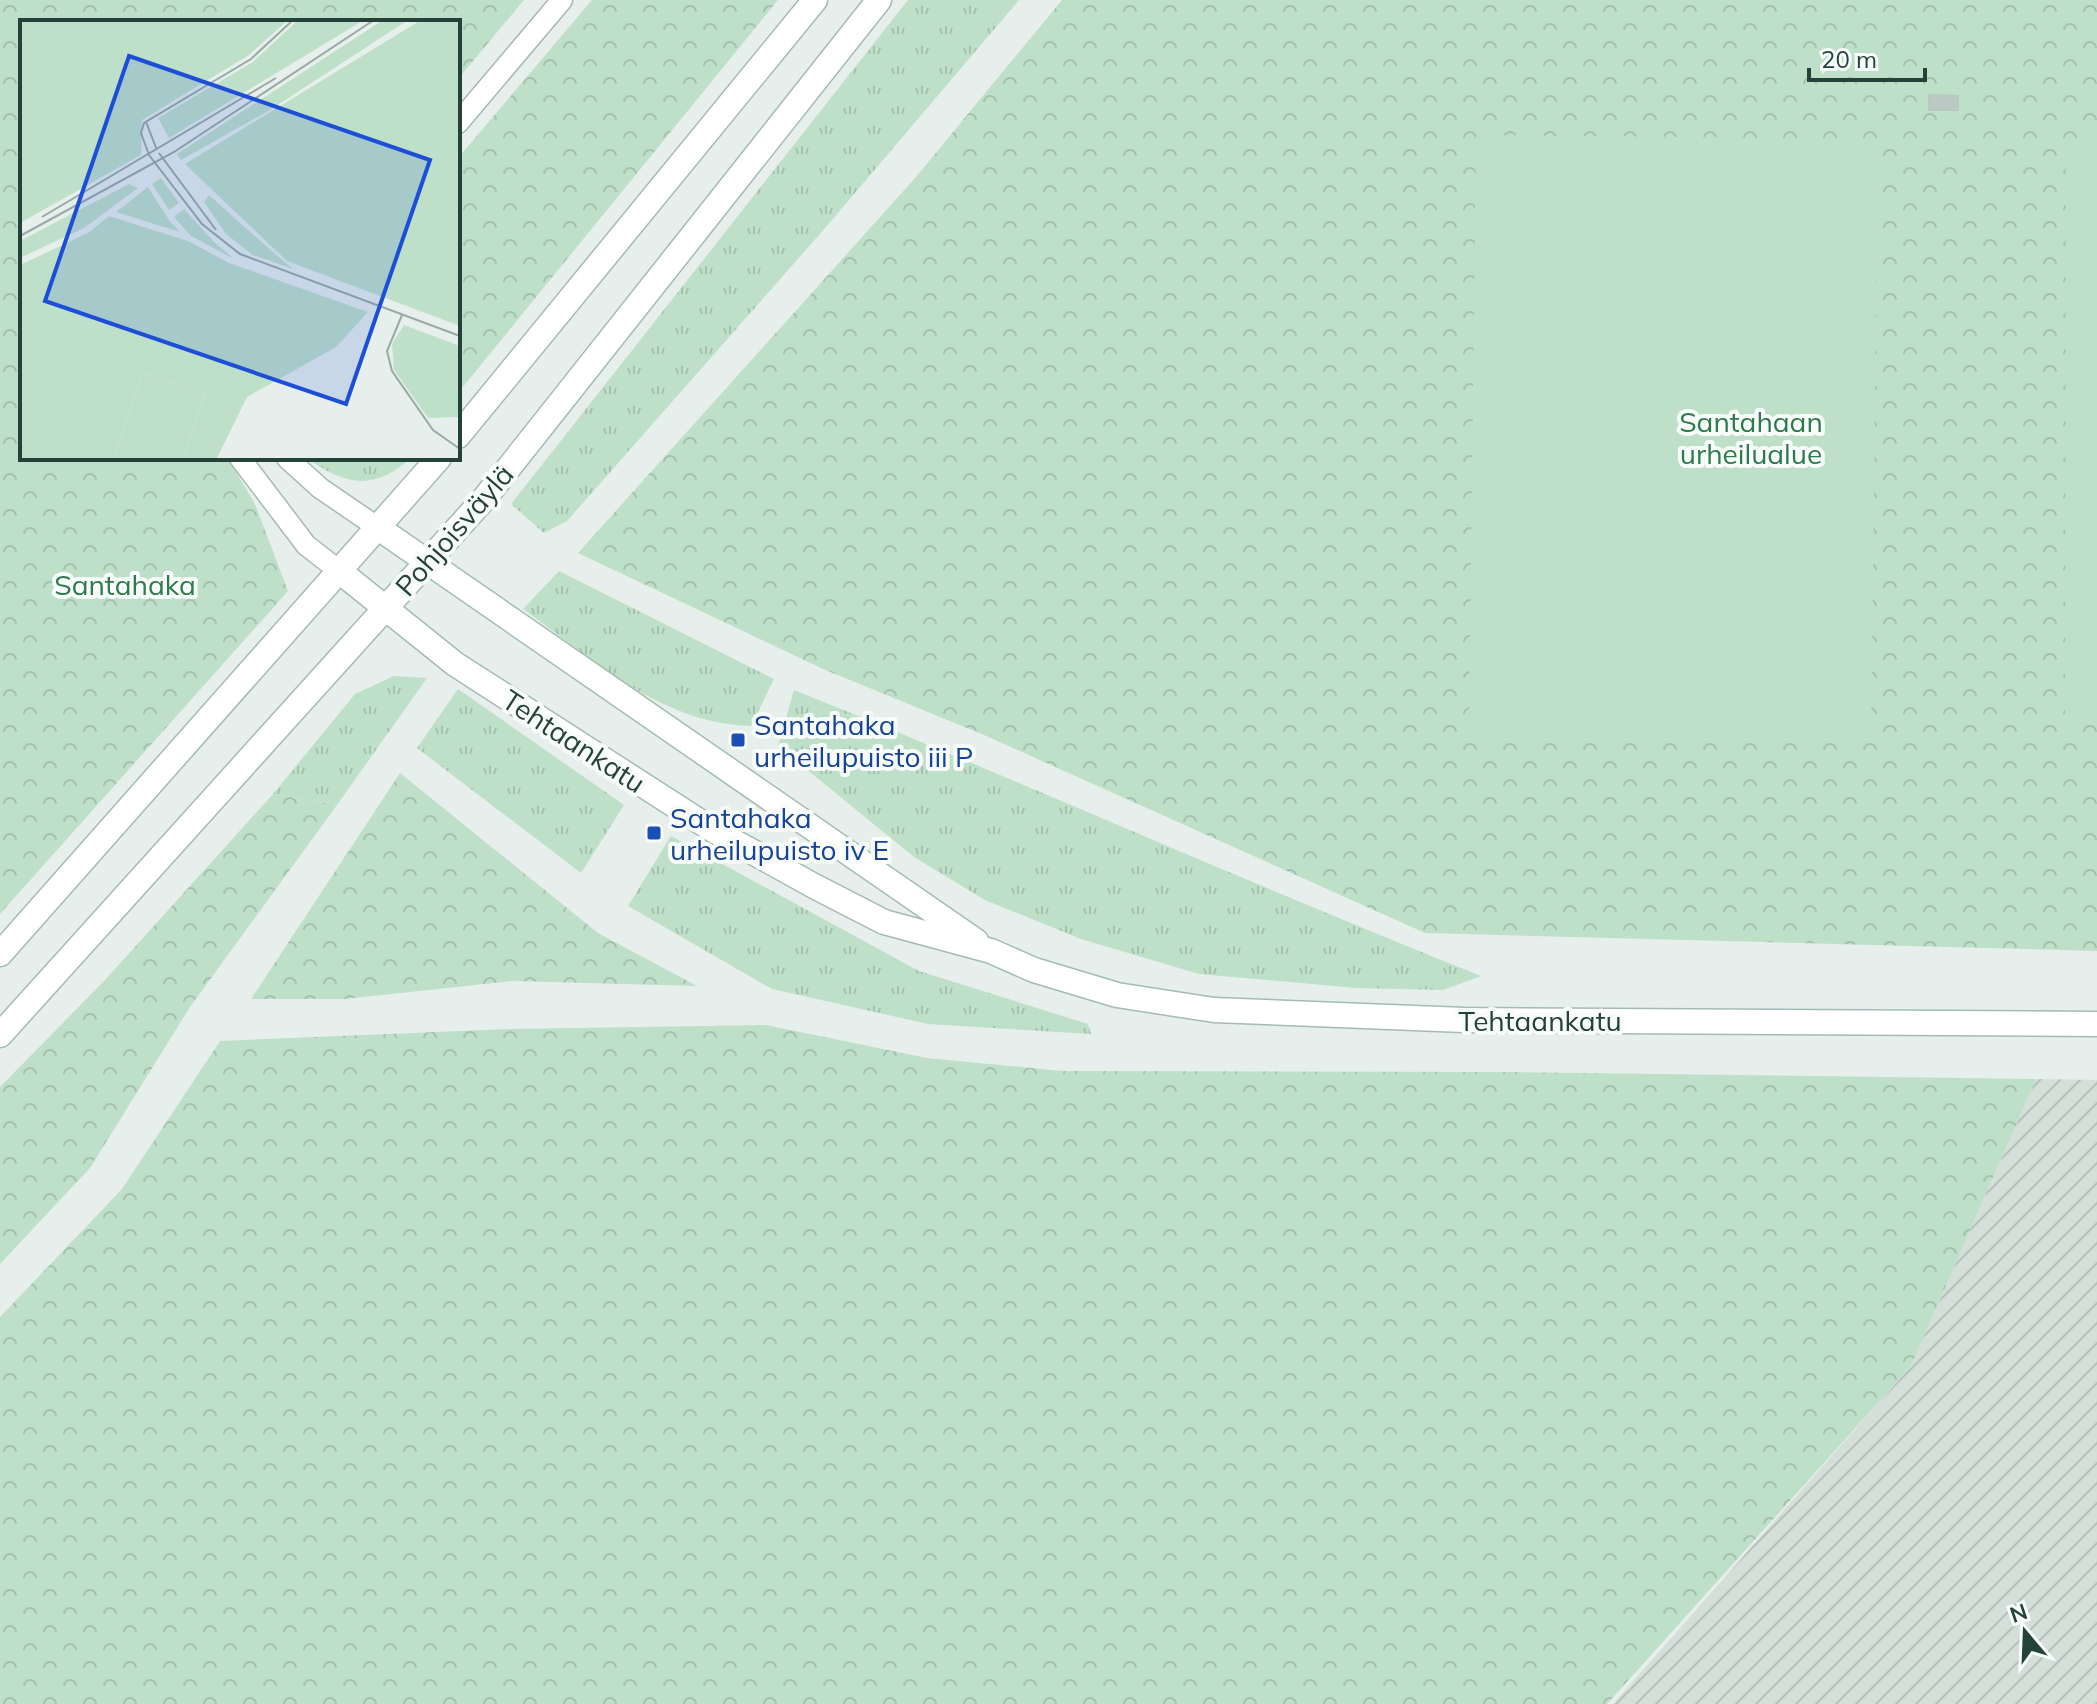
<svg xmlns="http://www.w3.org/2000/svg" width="2097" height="1704" viewBox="0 0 2097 1704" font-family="Mulish,sans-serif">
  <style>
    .industrial { fill: url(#industrial-furrows) }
    .grass { fill: url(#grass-tufts) }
    .forest { fill: url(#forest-crowns) }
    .garden { fill: #bfe0c8 }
    .building { fill: #bbcac4; stroke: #b8c9c2; stroke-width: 2 }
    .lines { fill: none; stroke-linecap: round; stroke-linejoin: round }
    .lane-casing { stroke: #a8b8b2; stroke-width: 23 }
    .secondary-casing { stroke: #a4bbb3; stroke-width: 27 }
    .lane { stroke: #fff; stroke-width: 20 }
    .secondary { stroke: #fff; stroke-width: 24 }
    .transit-dot { fill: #1a4fb4; stroke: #f7fbf9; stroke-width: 3 }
    .labels { text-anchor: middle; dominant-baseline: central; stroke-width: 8; stroke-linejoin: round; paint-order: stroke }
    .park-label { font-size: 28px; fill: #2d7a4b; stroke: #f7fbf9 }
    .street-label { font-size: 28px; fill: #24423a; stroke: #f7fbf9 }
    .transit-label { font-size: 28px; fill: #164399; stroke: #f7fbf9; text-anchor: start }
    .inset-road { fill: none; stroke: #98aaa4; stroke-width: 2 }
    .view { fill: #1d4ed8; fill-opacity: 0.15; stroke: #1d4ed8; stroke-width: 4 }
    .inset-edge { fill: none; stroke: #24423a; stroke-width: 4 }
  </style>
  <defs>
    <pattern id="industrial-furrows" width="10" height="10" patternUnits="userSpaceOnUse" patternTransform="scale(2)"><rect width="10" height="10" fill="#d4dfda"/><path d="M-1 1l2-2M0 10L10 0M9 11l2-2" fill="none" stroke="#b6c1bc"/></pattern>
    <pattern id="grass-tufts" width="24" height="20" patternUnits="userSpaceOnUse" patternTransform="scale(2)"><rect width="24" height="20" fill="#bfe0c8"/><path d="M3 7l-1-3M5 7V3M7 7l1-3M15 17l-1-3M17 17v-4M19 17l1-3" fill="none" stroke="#a4c1ad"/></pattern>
    <pattern id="forest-crowns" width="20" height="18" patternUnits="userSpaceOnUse" patternTransform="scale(2)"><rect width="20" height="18" fill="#bfe0c8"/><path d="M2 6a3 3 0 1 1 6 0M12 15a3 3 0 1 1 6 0" fill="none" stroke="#a4c1ad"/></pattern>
  </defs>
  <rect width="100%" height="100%" fill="#e6efeb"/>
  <path class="industrial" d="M 2036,1079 L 2097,1080 L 2097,1704 L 1613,1704 L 1911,1366 Z"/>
  <g class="grass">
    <path d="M 908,0 L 1019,0 L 826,227 L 567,521 L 544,533 L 511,504 Z"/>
    <path d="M 307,458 L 411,458 C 374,491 346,486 307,458 Z"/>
    <path d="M 559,571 L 774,679 L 751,726 C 660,723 594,660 523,609 Z"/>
    <path d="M 394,676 L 427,678 L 337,805 L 273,794 L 355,694 Z"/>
    <path d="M 458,689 L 624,805 L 581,873 L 417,748 Z"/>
    <path d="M 794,690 C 1024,782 1250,884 1481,976 L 1443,990 L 1356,988 L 1199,974 L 1081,939 L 985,900 L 914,857 L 778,746 Z"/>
    <path d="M 671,836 L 919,971 L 1088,1024 L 1091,1034 L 928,1024 L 772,989 L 628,906 Z"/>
  </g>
  <g class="forest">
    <path d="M 0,0 L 524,0 L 458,79 L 458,22 L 22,22 L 22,458 L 228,458 L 255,504 L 288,591 L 0,914 Z"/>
    <path d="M 592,0 L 778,0 L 458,393 L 458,158 Z"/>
    <path d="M 1062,0 L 2097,0 L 2097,951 L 1425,933 L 984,735 L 823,669 L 578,553 L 916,177 Z"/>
    <path d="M 400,773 L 598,933 L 697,986 L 512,981 L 345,999 L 251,999 Z"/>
    <path d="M 273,794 L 337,805 L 190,1007 L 90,1168 L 0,1264 L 0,1087 L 105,980 Z"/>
    <path d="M 766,1025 L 927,1058 L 1063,1071 L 1509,1072 L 2036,1079 L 1911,1366 L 1607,1704 L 0,1704 L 0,1317 L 122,1189 L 220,1041 L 511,1029 Z"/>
  </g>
  <g class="garden">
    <path d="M 1613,0 L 1968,0 L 1960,4 Z"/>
    <path d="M 1476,135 L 1878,139 L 1871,743 L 1469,739 Z"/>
    <path d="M 2066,141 L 2097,141 L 2097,715 L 2065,715 Z"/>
  </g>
  <path class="building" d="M 1929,95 L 1958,96 L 1958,110 L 1929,110 Z"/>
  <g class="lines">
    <defs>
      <g id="lane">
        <path d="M 458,123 L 562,0"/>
        <path d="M 240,458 L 306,545 L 338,570"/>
        <path d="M 287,458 L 320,488 L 377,527"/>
      </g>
      <g id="secondary">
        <path d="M 458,436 L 815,0"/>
        <path d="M 377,527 L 976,941"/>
        <path d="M 338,570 L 455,664 L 713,830 L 814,886 L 884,922 L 991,951 L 1034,970 L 1117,995 L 1214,1010 L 1464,1020 L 2097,1024"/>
        <path d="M 0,954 L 439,458"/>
        <path d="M 0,1035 L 484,499 L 879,0"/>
      </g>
    </defs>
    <use href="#lane" class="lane-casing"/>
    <use href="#secondary" class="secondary-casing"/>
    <use href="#lane" class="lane"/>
    <use href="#secondary" class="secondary"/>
  </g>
  <g class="transit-dot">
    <rect x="730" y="732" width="16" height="16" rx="4"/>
    <rect x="646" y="825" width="16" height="16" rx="4"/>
  </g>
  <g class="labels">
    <g class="park-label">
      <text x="1751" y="421">Santahaan<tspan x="1751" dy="32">urheilualue</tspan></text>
      <text x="125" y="584">Santahaka</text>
    </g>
    <g class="street-label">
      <text transform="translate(454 530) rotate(-49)">Pohjoisväylä</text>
      <text transform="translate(574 741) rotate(33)">Tehtaankatu</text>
      <text x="1540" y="1020">Tehtaankatu</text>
    </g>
    <g class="transit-label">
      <text x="754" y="724">Santahaka<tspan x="754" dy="32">urheilupuisto iii P</tspan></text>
      <text x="670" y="817">Santahaka<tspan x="670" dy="32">urheilupuisto iv E</tspan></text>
    </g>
  </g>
  <g transform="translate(20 20)">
    <rect width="440" height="440" fill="#e6efeb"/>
    <path d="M 363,0 L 388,0 L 250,90 L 161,140 L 157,134 ZM 141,158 L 159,183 L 149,190 L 132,164 ZM 189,175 L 247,227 L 273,249 L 233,235 L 206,214 L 184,182 ZM 164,189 L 193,221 L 214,239 L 171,216 L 154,197 ZM 384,305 L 440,326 L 440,397 L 408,398 L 374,350 L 372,324 Z" fill="#bfe0c8"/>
    <path d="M 0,0 L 268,0 L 229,35 L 122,100 L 121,135 L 0,203 ZM 278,0 L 344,0 L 149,118 L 138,98 L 233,42 ZM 401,0 L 440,0 L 440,306 L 267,241 L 165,144 ZM 109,164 L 118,168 L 64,208 L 0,238 L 0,221 ZM 128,167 L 149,200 L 160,212 L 96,192 ZM 89,196 L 168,221 L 209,243 L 348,292 L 316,327 L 227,377 L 196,440 L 163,440 L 185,373 L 123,353 L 94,440 L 0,440 L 0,435 L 7,437 L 18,410 L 0,315 L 0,245 L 68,213 Z" fill="#bfe0c8"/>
    <path d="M 375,37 L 426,55 L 415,87 L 363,69 ZM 336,63 L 410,87 L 422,107 L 415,132 L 390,134 L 319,108 ZM 314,129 L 372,149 L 341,235 L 283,215 ZM 399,159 L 440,173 L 440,212 L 424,259 L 370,241 ZM 1,313 L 51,335 L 7,438 L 0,435 ZM 123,353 L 185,373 L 163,440 L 94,440 Z" fill="#bfe0c8"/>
    <path class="inset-road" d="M 126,102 L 137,130M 139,133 L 196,210M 129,135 L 121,113 L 124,103 L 231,39 L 273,0M 129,135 L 182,204 L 220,234 L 440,316M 22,197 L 256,58M 0,216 L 154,132 L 354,0M 382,295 L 367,331 L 372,351 L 413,410 L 440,429"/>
    <path class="view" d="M 109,36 L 410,140 L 326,384 L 25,281 Z"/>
    <rect width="440" height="440" class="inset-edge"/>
  </g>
  <g transform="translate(2025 1632) rotate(341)" stroke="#f7fbf9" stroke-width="6" paint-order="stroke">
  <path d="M0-6L14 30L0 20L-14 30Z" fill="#24423a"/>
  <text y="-12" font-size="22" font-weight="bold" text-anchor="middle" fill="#24423a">N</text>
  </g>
  <path d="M1809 68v12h116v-12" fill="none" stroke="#24423a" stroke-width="4"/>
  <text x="1821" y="68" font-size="24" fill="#24423a" stroke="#f7fbf9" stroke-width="6" paint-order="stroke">20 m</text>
</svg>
